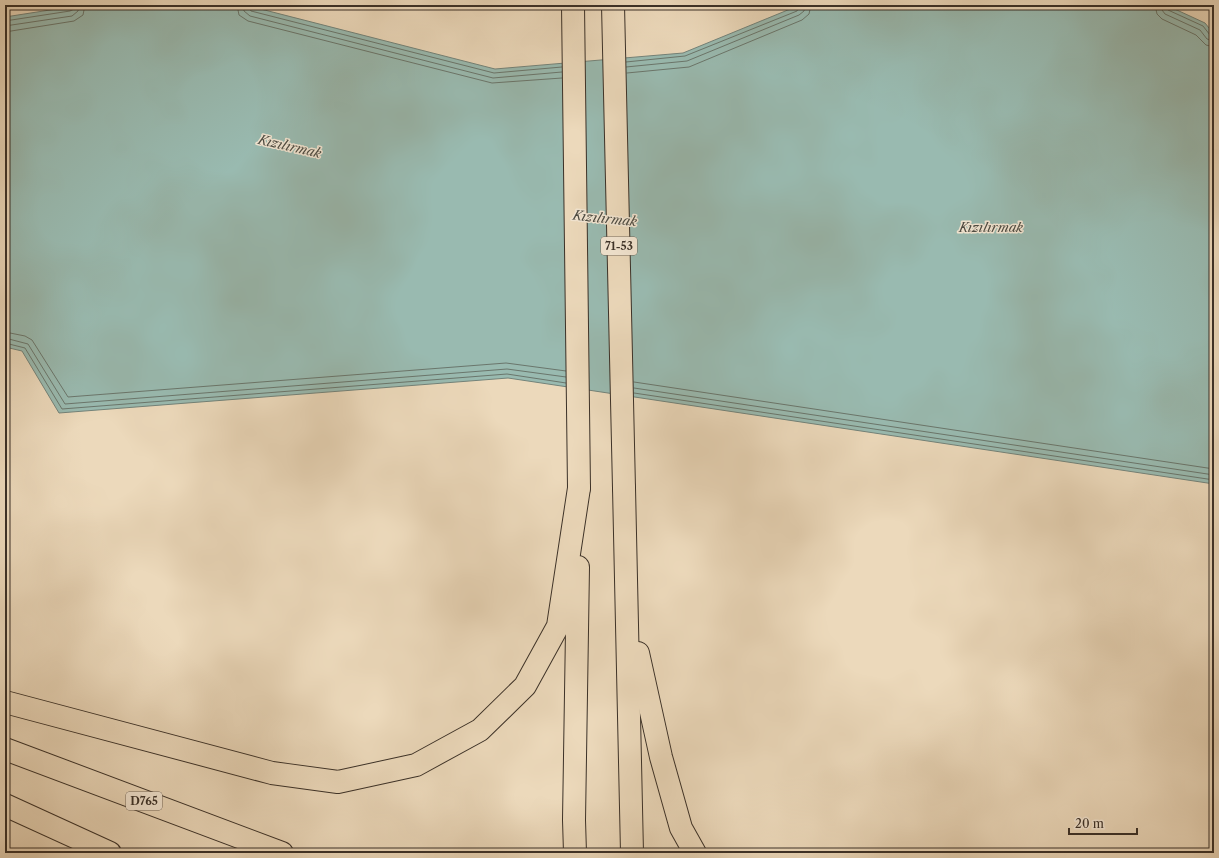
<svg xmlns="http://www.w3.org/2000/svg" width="1219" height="858" viewBox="0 0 1219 858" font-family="'Libre Caslon Text',serif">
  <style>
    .water { fill: #99bab0; stroke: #73837a }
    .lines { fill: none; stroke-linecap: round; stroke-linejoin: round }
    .shore { stroke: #6a766c; stroke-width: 1 }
    .primary-casing { stroke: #3b3128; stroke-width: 24 }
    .trunk-casing { stroke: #3b3128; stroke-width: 24 }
    .primary { stroke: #ecd9bb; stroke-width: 22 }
    .trunk { stroke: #ecd9bb; stroke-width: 22 }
    .labels { text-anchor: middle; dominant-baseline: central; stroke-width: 3; stroke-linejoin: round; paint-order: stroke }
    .shield { fill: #f3e6d3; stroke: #72675b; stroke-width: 1 }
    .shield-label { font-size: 11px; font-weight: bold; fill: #3b3128 }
    .water-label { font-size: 13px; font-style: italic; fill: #4e4c43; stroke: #f3e6d3 }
  </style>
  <rect width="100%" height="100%" fill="#ecd9bb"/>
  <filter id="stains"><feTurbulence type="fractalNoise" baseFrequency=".005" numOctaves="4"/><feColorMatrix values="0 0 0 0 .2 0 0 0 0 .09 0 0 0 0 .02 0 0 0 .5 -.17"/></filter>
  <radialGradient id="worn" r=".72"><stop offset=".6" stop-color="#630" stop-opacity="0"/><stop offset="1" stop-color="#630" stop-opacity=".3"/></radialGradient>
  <path class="water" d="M 82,5 L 245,5 L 495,69 L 683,53 L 800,5 L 1166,5 L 1205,23 L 1214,34 L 1214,484 L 508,378 L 59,413 L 22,351 L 5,347 L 5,17 Z"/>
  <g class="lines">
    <g class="shore">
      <path d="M 237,5 L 239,15 L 248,21 L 492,83 L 562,78"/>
      <path d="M 243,5 L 244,11 L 250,16 L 493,78 L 562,72"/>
      <path d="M 248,5 L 251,11 L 494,73 L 562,67"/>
      <path d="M 1155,5 L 1157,14 L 1162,19 L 1196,35 L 1206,45 L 1214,47"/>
      <path d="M 1161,5 L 1162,10 L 1165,14 L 1200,30 L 1207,39 L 1214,41"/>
      <path d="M 1166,5 L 1168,10 L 1203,26 L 1210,35 L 1214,36"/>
      <path d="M 5,21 L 70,11 L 74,9 L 74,5"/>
      <path d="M 5,26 L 72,16 L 78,11 L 79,5"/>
      <path d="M 5,32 L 74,21 L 83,15 L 85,5"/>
      <path d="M 626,62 L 685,56 L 797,11 L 800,5"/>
      <path d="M 626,67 L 687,61 L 799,15 L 804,11 L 805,5"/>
      <path d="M 627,73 L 689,67 L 802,20 L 809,14 L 811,5"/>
      <path d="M 5,332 L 25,336 L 32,340 L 68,397 L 506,363 L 566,371"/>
      <path d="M 5,338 L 28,344 L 65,404 L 507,369 L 566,377"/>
      <path d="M 5,343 L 25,348 L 62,409 L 507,374 L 566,383"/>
      <path d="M 634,382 L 1214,469"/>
      <path d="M 634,388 L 1214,475"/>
      <path d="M 634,393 L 1214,480"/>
    </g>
    <defs>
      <g id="primary">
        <path d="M 573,5 L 579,488"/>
        <path d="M 613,5 L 624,488"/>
      </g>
      <g id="trunk">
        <path d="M 624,488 L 632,853"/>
        <path d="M 638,653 L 661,757 L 681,828 L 695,853"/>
        <path d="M 5,702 L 272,773 L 338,782 L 416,765 L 480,730 L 525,686 L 558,626 L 579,488"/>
        <path d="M 5,749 L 282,853"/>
        <path d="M 5,805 L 110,853"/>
        <path d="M 575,853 L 574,820 L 578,567"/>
      </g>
    </defs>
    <use href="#primary" class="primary-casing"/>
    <use href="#trunk" class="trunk-casing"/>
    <use href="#primary" class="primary"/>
    <use href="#trunk" class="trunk"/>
  </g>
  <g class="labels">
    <g class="shield">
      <rect x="601" y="237" width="36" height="18" rx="3"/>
      <rect x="126" y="792" width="36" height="18" rx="3"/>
    </g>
    <g class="shield-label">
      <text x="619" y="246">71-53</text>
      <text x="144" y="801">D765</text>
    </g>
    <g class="water-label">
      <text transform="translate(290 146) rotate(13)">Kızılırmak</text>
      <text transform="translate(605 218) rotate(6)">Kızılırmak</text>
      <text x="991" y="227">Kızılırmak</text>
    </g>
  </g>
  <rect width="1219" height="858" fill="none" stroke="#ecd9bb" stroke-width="20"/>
  <rect x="6" y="6" width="1207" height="846" fill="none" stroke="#3b3128" stroke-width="2"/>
  <rect x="10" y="10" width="1199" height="838" fill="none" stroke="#3b3128"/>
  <path d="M1069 828v6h68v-6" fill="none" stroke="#3b3128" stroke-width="2"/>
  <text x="1075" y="828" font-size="12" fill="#3b3128" stroke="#f3e6d3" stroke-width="3" paint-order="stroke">20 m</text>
  <rect width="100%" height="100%" filter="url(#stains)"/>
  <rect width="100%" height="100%" fill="url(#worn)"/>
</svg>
